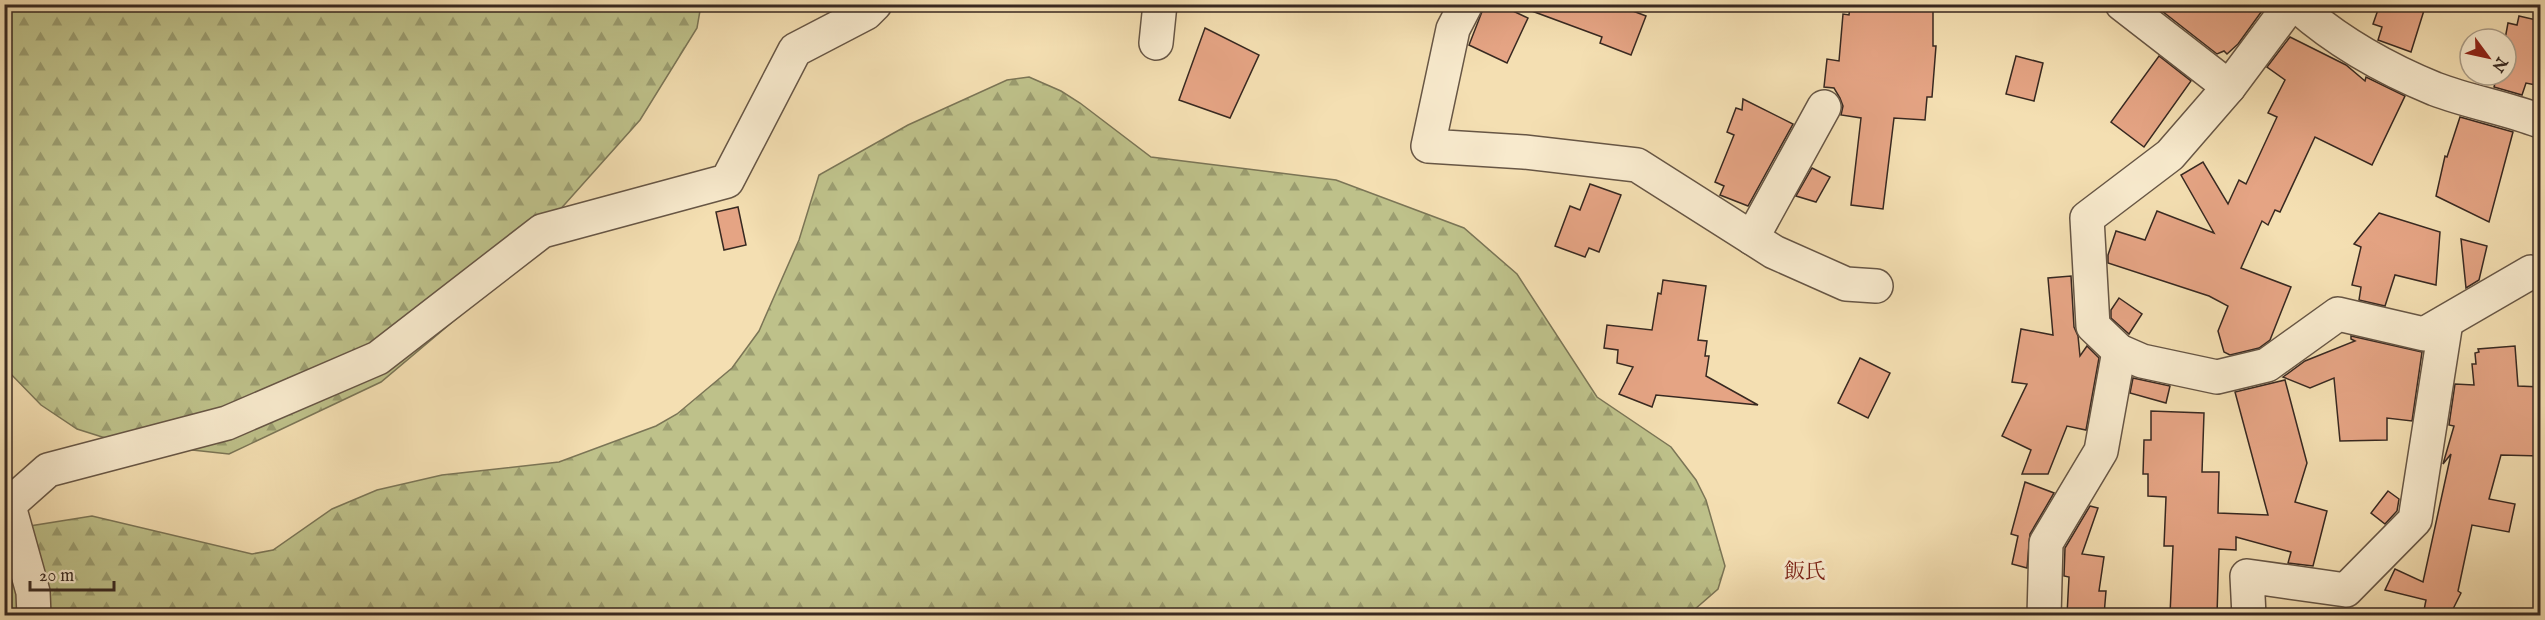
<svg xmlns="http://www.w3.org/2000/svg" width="2545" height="620" viewBox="0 0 2545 620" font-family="'IM FELL English','Noto Serif JP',serif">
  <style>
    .forest { fill: url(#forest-firs); stroke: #7b7556; stroke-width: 1.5 }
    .building { fill: #e5a484; stroke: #382921; stroke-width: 1.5 }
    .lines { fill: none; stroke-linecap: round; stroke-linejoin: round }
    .minor-casing { stroke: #675645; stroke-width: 36 }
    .minor { stroke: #f8eacd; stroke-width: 33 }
    .labels { text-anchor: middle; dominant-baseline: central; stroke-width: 6; stroke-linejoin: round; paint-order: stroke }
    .quarter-label { font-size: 21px; fill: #7a1f14; stroke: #f8eacd }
  </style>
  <defs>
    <pattern id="forest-firs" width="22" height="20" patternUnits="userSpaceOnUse" patternTransform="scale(1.5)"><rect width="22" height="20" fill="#bec18a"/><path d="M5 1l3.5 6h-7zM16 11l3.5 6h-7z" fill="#9b9d70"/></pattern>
  </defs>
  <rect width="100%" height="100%" fill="#f4dfb2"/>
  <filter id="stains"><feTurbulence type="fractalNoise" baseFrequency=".00333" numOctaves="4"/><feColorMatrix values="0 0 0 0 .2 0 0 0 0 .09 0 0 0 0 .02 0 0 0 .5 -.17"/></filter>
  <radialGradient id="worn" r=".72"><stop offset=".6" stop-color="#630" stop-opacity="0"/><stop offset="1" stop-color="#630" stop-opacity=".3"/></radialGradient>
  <g class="forest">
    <path d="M 5,5 L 701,5 L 697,28 L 640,120 L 482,297 L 381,382 L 229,454 L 118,442 L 77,429 L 41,405 L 5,368 Z"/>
    <path d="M 1029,77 L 1061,91 L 1080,103 L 1151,157 L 1336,180 L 1464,228 L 1517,274 L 1597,397 L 1671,447 L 1696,480 L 1706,500 L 1725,566 L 1718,589 L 1687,616 L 5,616 L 5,530 L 92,516 L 252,554 L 273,550 L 332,509 L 377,490 L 442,475 L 559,462 L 656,426 L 677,414 L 732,368 L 759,331 L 799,240 L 819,175 L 908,125 L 1007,80 Z"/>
  </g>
  <g class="building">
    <path d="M 1485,4 L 1498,4 L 1528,18 L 1507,63 L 1469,45 Z"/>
    <path d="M 1521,4 L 1636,4 L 1633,11 L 1646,16 L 1631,55 L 1600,43 L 1602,37 L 1521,7 Z"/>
    <path d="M 1899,4 L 1933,4 L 1933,46 L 1936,46 L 1932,97 L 1927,97 L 1925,120 L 1894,118 L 1883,209 L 1851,205 L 1861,118 L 1841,115 L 1843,106 L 1840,98 L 1834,88 L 1824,87 L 1827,59 L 1839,61 L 1843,14 L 1849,15 L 1850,6 L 1899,11 Z"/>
    <path d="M 2153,4 L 2267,4 L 2238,44 L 2227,54 L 2224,51 L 2217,54 Z"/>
    <path d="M 2380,4 L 2426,4 L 2411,52 L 2378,40 L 2382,27 L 2373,24 Z"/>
    <path d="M 2519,16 L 2541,21 L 2541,86 L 2526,83 L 2522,95 L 2494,87 L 2497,75 L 2506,75 L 2505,39 L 2508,23 L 2517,25 Z"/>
    <path d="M 1205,28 L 1259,55 L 1230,118 L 1179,100 Z"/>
    <path d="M 2290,37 L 2346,65 L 2365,81 L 2366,77 L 2405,96 L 2372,165 L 2315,137 L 2280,212 L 2275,210 L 2268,225 L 2262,221 L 2241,268 L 2291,287 L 2270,340 L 2259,348 L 2230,355 L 2224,352 L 2218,331 L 2228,306 L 2209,296 L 2108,263 L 2108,255 L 2116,231 L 2145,240 L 2157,211 L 2214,233 L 2181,175 L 2203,162 L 2228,204 L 2239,180 L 2246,184 L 2277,117 L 2268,113 L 2285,80 L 2267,67 Z"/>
    <path d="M 2016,56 L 2043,63 L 2034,101 L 2006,94 Z"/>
    <path d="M 2159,56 L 2191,81 L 2144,147 L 2111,122 Z"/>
    <path d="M 1743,99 L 1793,124 L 1748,206 L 1720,195 L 1724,186 L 1715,182 L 1734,135 L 1727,132 L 1736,108 L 1742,110 Z"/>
    <path d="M 2460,117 L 2513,132 L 2489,222 L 2436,196 L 2445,156 L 2447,157 Z"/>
    <path d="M 1812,168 L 1830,177 L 1816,202 L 1796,196 Z"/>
    <path d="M 1590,184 L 1621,195 L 1599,252 L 1589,248 L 1585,257 L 1555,246 L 1570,206 L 1580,210 Z"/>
    <path d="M 738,207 L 746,245 L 724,250 L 716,212 Z"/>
    <path d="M 2379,213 L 2440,232 L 2436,285 L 2395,275 L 2385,306 L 2359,300 L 2361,287 L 2352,285 L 2361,247 L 2354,244 Z"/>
    <path d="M 2461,239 L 2487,246 L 2479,280 L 2466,288 Z"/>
    <path d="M 2071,276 L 2074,327 L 2078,336 L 2080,356 L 2087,346 L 2099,358 L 2086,430 L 2067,426 L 2048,474 L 2022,474 L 2031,450 L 2002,436 L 2027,384 L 2012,382 L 2021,329 L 2053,335 L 2048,278 Z"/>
    <path d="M 1663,280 L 1706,286 L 1698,340 L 1707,341 L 1705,356 L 1709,356 L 1706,376 L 1758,405 L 1656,395 L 1652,407 L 1619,394 L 1633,367 L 1617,363 L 1618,350 L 1604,348 L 1607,325 L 1652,330 L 1658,293 L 1661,294 Z"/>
    <path d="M 2119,298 L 2142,314 L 2129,334 L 2111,318 L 2111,310 Z"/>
    <path d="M 2351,336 L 2422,352 L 2412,421 L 2387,418 L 2387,440 L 2340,441 L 2334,378 L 2310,388 L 2283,377 L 2305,361 L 2355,341 L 2351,339 Z"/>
    <path d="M 2515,346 L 2518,386 L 2541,387 L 2541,456 L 2501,455 L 2489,499 L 2515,504 L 2509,532 L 2472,525 L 2458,591 L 2461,593 L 2450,615 L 2423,615 L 2426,600 L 2385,590 L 2395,569 L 2423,582 L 2451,454 L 2443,464 L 2454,426 L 2449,425 L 2455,384 L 2474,385 L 2472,364 L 2476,364 L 2475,353 L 2479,352 L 2478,349 Z"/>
    <path d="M 1860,358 L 1890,373 L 1868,418 L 1838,403 Z"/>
    <path d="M 2133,378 L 2170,386 L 2166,403 L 2130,393 Z"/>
    <path d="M 2285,380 L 2307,463 L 2295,502 L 2327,511 L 2313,566 L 2288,563 L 2291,552 L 2236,537 L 2236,550 L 2219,549 L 2217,615 L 2170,615 L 2173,546 L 2164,546 L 2166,497 L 2148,496 L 2148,474 L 2143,474 L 2144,440 L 2151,440 L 2151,411 L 2204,413 L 2202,472 L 2219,472 L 2218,513 L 2268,515 L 2235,392 Z"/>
    <path d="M 2025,482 L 2054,493 L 2030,534 L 2027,568 L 2012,564 L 2018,536 L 2011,534 Z"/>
    <path d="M 2388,491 L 2399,499 L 2397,511 L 2385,524 L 2371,513 Z"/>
    <path d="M 2090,506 L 2098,508 L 2082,554 L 2104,557 L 2099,591 L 2106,591 L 2104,615 L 2067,615 L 2069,577 L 2064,576 L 2065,548 Z"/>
  </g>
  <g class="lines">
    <defs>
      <g id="minor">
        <path d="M 1466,4 L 1453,29 L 1428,146 L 1524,152 L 1637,165 L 1774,252 L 1846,284 L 1876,286"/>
        <path d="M 2122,4 L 2229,87"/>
        <path d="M 2291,4 L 2229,87 L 2170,155 L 2087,218 L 2093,326 L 2119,351 L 2142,361 L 2217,377 L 2267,365 L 2338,314 L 2424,334 L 2531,272 L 2540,274"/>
        <path d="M 2295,4 C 2335,40 2386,69 2435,89 C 2469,102 2506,108 2540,121"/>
        <path d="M 1156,43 L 1160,4"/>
        <path d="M 1752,238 L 1824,107"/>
        <path d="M 9,506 L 33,592 L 34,616"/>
        <path d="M 4,509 L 48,470 L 227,423 L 378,358 L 542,231 L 727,181 L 795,50 L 866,13 L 875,4"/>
        <path d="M 2044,616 L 2046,543 L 2101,451 L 2119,351"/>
        <path d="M 2249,616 L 2247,576 L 2346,590 L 2415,520 L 2446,322"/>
      </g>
    </defs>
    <use href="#minor" class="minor-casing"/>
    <use href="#minor" class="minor"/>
  </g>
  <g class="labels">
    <g class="quarter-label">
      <text x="1805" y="572">飯氏</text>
    </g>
  </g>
  <rect width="2545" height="620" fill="none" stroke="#f4dfb2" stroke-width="24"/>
  <rect x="6" y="6" width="2533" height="608" fill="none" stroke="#382921" stroke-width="3"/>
  <rect x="12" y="12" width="2521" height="596" fill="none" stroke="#382921" stroke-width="1.5"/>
  <g transform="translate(2488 57) rotate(123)"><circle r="28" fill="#f8eacd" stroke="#ab9d88" stroke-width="1.5"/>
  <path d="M0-4.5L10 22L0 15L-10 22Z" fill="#8f2418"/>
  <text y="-9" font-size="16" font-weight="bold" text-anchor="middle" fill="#382921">N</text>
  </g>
  <path d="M30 581v9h84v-9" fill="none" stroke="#382921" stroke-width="3"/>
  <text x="39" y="581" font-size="18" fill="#382921" stroke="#f8eacd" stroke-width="4.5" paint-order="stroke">20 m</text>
  <rect width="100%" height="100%" filter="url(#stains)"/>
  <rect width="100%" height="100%" fill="url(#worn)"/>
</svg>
